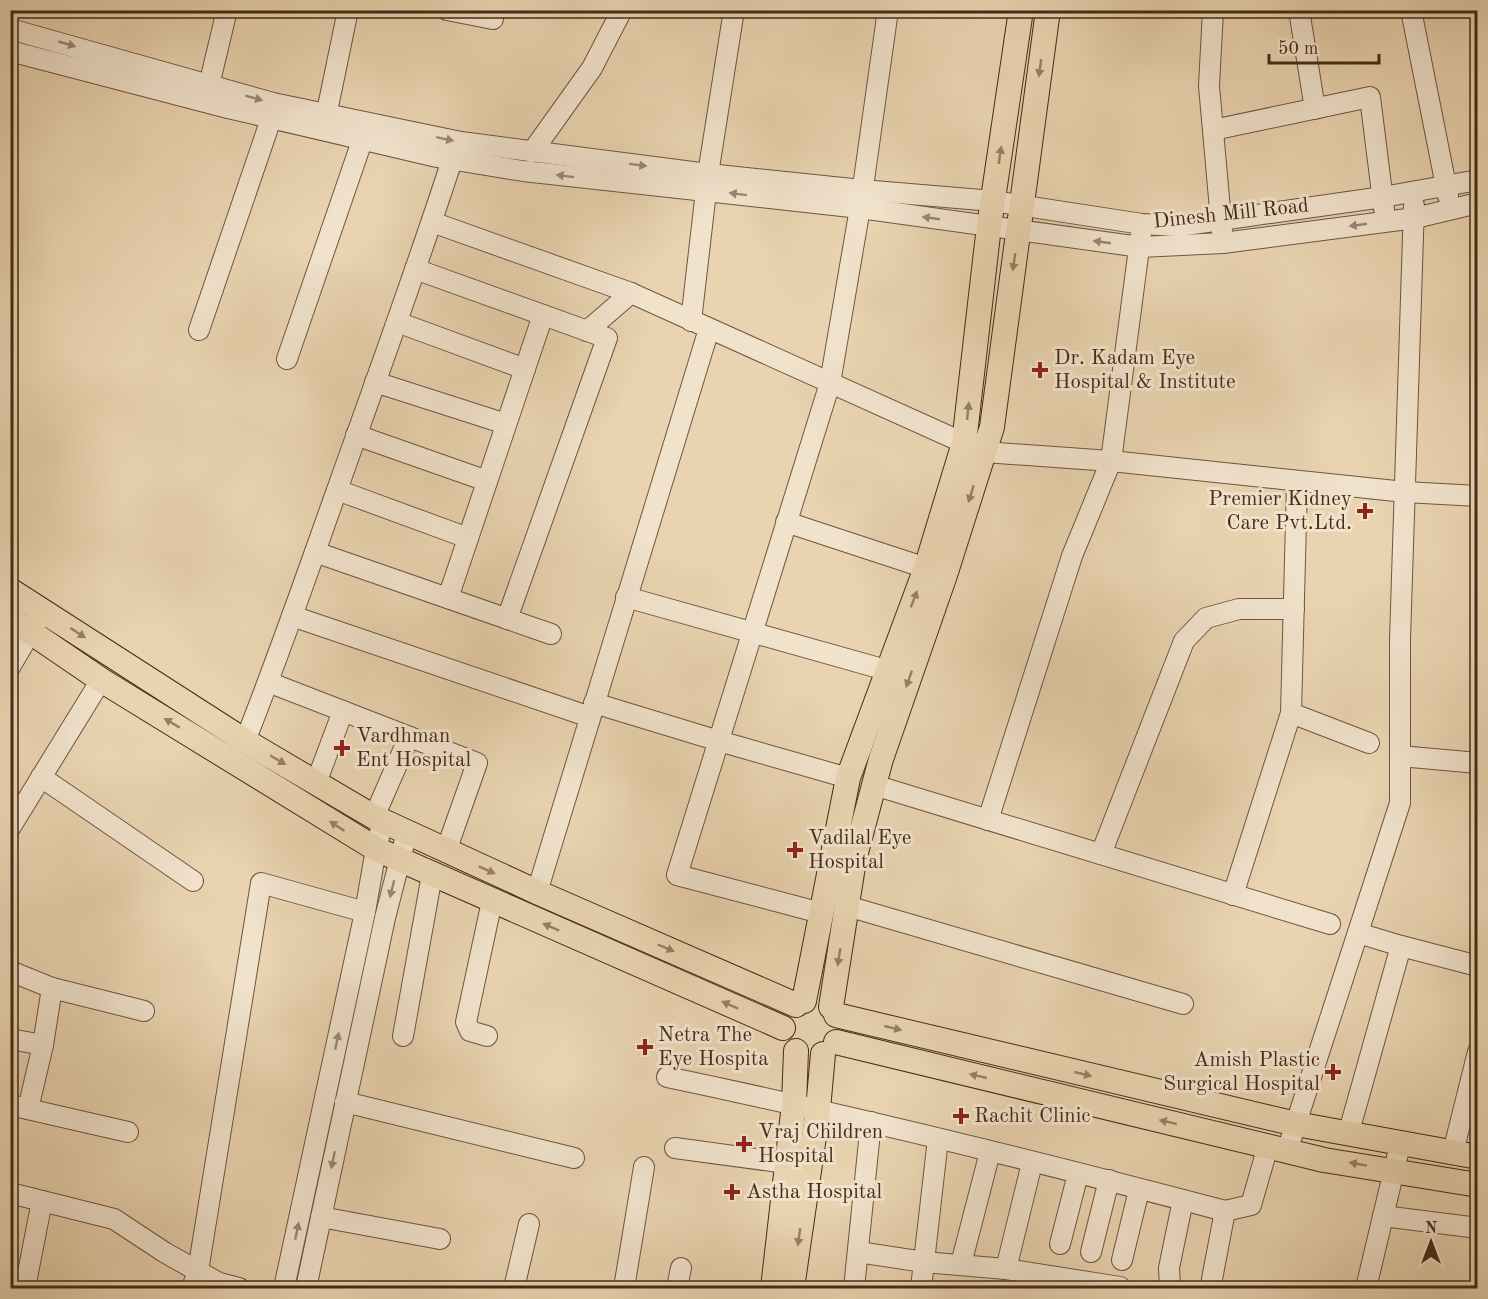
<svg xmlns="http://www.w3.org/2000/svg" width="1488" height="1299" viewBox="0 0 1488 1299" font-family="'Old Standard TT',serif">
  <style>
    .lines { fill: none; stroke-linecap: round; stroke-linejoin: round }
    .minor-casing { stroke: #6e553f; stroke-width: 22 }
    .major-casing { stroke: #452b19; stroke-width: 26 }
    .minor { stroke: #f1e2cc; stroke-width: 20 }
    .major { stroke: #e9d3b0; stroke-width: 24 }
    .oneway { fill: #9b8672 }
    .oneway2 { fill: #977f64 }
    .poi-dot { fill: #8f2418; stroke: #f1e2cc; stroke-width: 2 }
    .labels { text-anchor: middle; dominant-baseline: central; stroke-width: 6; stroke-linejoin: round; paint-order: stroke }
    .street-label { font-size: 21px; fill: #452b19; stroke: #f1e2cc }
    .poi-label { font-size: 21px; fill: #452b19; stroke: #f1e2cc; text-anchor: start }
  </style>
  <rect width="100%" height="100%" fill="#e9d3b0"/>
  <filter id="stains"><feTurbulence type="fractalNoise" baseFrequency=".00333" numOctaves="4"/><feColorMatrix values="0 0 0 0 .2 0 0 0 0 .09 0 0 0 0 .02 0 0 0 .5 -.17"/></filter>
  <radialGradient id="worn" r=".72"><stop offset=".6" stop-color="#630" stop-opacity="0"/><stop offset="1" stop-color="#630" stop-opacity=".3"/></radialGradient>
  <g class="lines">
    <defs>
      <g id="minor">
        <path d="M 447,10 L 493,19"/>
        <path d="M 1213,10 L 1209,86 L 1222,232"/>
        <path d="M 1299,10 L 1315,109"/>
        <path d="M 1411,10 L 1448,196"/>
        <path d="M 10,29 L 273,103 L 461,142 L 708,174 L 862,190 L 993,201 L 1142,224 L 1178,226 L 1221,220 L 1383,197 L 1478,180"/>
        <path d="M 10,51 L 228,108 L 437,157 L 523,171 L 860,208 L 1140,247 L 1223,243 L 1415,218 L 1478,203"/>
        <path d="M 206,98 L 227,10"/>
        <path d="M 324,126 L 348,10"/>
        <path d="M 1213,130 L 1370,97 L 1384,209"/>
        <path d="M 532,152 L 592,68 L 622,10"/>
        <path d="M 432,222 L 631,293 L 984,452 L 1111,461 L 1405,492 L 1478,496"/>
        <path d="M 415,269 L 607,338 L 507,619"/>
        <path d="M 691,321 L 708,174 L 734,10"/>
        <path d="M 397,322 L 525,369"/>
        <path d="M 199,330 L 271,119"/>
        <path d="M 587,331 L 631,293"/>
        <path d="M 287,359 L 362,141"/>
        <path d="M 375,382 L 506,424"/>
        <path d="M 356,435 L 487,481"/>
        <path d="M 337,490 L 468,538"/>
        <path d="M 786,522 L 926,568"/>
        <path d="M 315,552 L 551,634"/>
        <path d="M 626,597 L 886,670"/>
        <path d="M 448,598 L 543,315"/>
        <path d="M 292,616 L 590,717"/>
        <path d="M 10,667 L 37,621"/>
        <path d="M 268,682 L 477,763 L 446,851"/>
        <path d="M 594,703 L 719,741 L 848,778"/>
        <path d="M 1291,713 L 1369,743"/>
        <path d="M 245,741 C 278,658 307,574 337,490 C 376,380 416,271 452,160"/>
        <path d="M 1400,756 L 1478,763"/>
        <path d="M 41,777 L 193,881"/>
        <path d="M 316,783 L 343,711"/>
        <path d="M 874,785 L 1330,924"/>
        <path d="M 374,817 L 409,737"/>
        <path d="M 988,820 L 1072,556 L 1111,461 L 1141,233"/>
        <path d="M 10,828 L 101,680"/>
        <path d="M 1101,854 L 1184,641 L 1206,618 L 1239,609 L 1294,609"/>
        <path d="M 537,892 L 709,329"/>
        <path d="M 1233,895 L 1291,713 L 1297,482"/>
        <path d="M 847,906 L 1183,1004"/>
        <path d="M 821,913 L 677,875 L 830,383 L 860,208 L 888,10"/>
        <path d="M 1358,933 L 1401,946 L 1478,966"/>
        <path d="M 10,971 L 52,988 L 144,1011"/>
        <path d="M 403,1036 L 432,875"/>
        <path d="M 487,1036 L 470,1031 L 466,1022 L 492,901"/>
        <path d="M 10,1039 L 43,1045 L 52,988"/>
        <path d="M 667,1077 C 854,1116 1040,1162 1225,1211 L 1212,1279"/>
        <path d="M 345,1102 L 574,1158"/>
        <path d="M 10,1105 L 128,1132"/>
        <path d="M 28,1109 L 43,1045"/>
        <path d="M 1348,1135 L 1401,946"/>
        <path d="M 675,1148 L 786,1163"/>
        <path d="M 1287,1151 L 1400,803 L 1400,639 L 1414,205"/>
        <path d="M 1453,1152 L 1478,1052"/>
        <path d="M 10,1193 L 114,1219 L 164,1252 L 219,1283 L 239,1288"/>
        <path d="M 1225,1211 L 1251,1205 L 1268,1146"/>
        <path d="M 1383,1216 L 1478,1228"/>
        <path d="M 321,1217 L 440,1239"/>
        <path d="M 1060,1244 L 1078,1174"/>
        <path d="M 858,1252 L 924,1262 L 1006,1269 L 1120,1287"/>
        <path d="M 1091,1252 L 1109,1180"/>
        <path d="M 1122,1260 L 1139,1190"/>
        <path d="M 961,1264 L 990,1152"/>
        <path d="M 1006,1269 L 1032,1163"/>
        <path d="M 25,1288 L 42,1201"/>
        <path d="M 192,1288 L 198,1271 L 261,883 L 365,912"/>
        <path d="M 284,1288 L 365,912 L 376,849 L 383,821"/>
        <path d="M 306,1288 L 385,918 L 407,832"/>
        <path d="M 514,1288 L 529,1224"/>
        <path d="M 624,1288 L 644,1167"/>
        <path d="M 677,1288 L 681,1268"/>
        <path d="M 854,1288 L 871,1122"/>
        <path d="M 921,1288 L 938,1139"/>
        <path d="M 1170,1288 L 1169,1268 L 1183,1200"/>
        <path d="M 1366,1288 L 1400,1145"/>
      </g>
      <g id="major">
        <path d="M 10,590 L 245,741 L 374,817 L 537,892 L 796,1005"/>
        <path d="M 10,618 L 101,680 L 376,849 L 783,1028"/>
        <path d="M 804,1001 L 848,778 L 926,568 L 964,443 L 989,226 L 1021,10"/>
        <path d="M 831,1007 L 854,860 L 881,759 L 945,575 L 992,427 L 1048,10"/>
        <path d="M 836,1015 L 1296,1124 L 1478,1157"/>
        <path d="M 836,1042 L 1324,1160 L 1478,1185"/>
        <path d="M 773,1288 L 794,1104 L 796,1051"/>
        <path d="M 792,1288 L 818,1109 L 823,1054"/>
      </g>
    </defs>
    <use href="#minor" class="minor-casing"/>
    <use href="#major" class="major-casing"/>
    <use href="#minor" class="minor"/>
    <use href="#major" class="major"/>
  </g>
  <defs><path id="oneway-solid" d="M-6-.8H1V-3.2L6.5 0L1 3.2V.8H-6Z" transform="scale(1.5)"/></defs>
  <g class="oneway">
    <use href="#oneway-solid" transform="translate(67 44) rotate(16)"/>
    <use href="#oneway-solid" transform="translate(254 98) rotate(15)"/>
    <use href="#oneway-solid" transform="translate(445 139) rotate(12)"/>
    <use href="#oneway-solid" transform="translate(638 165) rotate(7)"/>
    <use href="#oneway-solid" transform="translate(565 176) rotate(-173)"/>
    <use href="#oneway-solid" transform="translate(738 194) rotate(-173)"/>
    <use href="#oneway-solid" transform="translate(931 218) rotate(-172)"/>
    <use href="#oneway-solid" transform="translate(1358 225) rotate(172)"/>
    <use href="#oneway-solid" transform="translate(1102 242) rotate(-172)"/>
    <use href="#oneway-solid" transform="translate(392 889) rotate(104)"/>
    <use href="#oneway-solid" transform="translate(337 1041) rotate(-78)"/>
    <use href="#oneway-solid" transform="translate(333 1160) rotate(102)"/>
    <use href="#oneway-solid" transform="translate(297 1231) rotate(-78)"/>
  </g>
  <g class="oneway2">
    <use href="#oneway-solid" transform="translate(1040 68) rotate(98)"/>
    <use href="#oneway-solid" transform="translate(1000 155) rotate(-82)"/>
    <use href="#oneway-solid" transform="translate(1014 262) rotate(98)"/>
    <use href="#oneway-solid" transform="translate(968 411) rotate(-84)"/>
    <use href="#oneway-solid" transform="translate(971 494) rotate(107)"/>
    <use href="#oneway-solid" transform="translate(914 599) rotate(-69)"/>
    <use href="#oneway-solid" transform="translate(78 633) rotate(33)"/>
    <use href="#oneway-solid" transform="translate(909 679) rotate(109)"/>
    <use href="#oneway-solid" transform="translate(172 723) rotate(-149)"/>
    <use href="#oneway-solid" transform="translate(278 760) rotate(30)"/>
    <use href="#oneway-solid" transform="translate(337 826) rotate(-147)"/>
    <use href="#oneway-solid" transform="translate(487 870) rotate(24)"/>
    <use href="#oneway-solid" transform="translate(551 927) rotate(-156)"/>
    <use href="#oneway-solid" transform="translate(666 948) rotate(23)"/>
    <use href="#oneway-solid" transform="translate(839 957) rotate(99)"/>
    <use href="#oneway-solid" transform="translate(730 1005) rotate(-156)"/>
    <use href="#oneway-solid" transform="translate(893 1028) rotate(13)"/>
    <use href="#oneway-solid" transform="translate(1083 1074) rotate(13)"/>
    <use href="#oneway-solid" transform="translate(978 1076) rotate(-167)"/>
    <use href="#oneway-solid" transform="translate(1168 1122) rotate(-167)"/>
    <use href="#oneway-solid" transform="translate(1358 1164) rotate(-170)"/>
    <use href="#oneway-solid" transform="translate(799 1237) rotate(98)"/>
  </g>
  <g class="poi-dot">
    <path d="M1037 361h6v6h6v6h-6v6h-6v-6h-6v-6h6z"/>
    <path d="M1362 502h6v6h6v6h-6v6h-6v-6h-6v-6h6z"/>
    <path d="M339 739h6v6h6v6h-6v6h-6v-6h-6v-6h6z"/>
    <path d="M792 841h6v6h6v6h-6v6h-6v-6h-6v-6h6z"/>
    <path d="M642 1038h6v6h6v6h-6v6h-6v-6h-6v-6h6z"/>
    <path d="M1330 1063h6v6h6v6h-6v6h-6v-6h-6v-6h6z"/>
    <path d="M958 1107h6v6h6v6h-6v6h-6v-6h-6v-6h6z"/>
    <path d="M741 1135h6v6h6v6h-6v6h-6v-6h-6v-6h6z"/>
    <path d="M729 1183h6v6h6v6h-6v6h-6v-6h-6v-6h6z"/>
  </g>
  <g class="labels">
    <g class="street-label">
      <text transform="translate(1231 214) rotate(-6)">Dinesh Mill Road</text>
    </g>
    <g class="poi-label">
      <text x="1054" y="358">Dr. Kadam Eye<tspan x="1054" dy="24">Hospital &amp; Institute</tspan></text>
      <text x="1352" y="499" text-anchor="end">Premier Kidney<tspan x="1352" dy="24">Care Pvt.Ltd.</tspan></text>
      <text x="356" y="736">Vardhman<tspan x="356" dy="24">Ent Hospital</tspan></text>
      <text x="808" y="838">Vadilal Eye<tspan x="808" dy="24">Hospital</tspan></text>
      <text x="658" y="1035">Netra The<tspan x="658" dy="24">Eye Hospita</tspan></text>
      <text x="1320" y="1060" text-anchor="end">Amish Plastic<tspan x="1320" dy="24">Surgical Hospital</tspan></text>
      <text x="974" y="1116">Rachit Clinic</text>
      <text x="758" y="1132">Vraj Children<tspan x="758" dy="24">Hospital</tspan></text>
      <text x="746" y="1192">Astha Hospital</text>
    </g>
  </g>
  <rect width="1488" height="1299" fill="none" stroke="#e9d3b0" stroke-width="36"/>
  <rect x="12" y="12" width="1464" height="1275" fill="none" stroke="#452b19" stroke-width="3"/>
  <rect x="18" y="18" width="1452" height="1263" fill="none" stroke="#452b19" stroke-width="1.5"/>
  <g transform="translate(1431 1242)" stroke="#f1e2cc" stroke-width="4.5" paint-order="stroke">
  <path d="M0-4.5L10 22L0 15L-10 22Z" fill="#452b19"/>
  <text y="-9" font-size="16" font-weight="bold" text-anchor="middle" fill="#452b19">N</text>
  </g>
  <path d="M1269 54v9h110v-9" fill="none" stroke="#452b19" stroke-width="3"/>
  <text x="1278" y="54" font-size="18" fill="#452b19" stroke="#f1e2cc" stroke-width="4.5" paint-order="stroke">50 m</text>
  <rect width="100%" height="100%" filter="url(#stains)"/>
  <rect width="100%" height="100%" fill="url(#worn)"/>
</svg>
